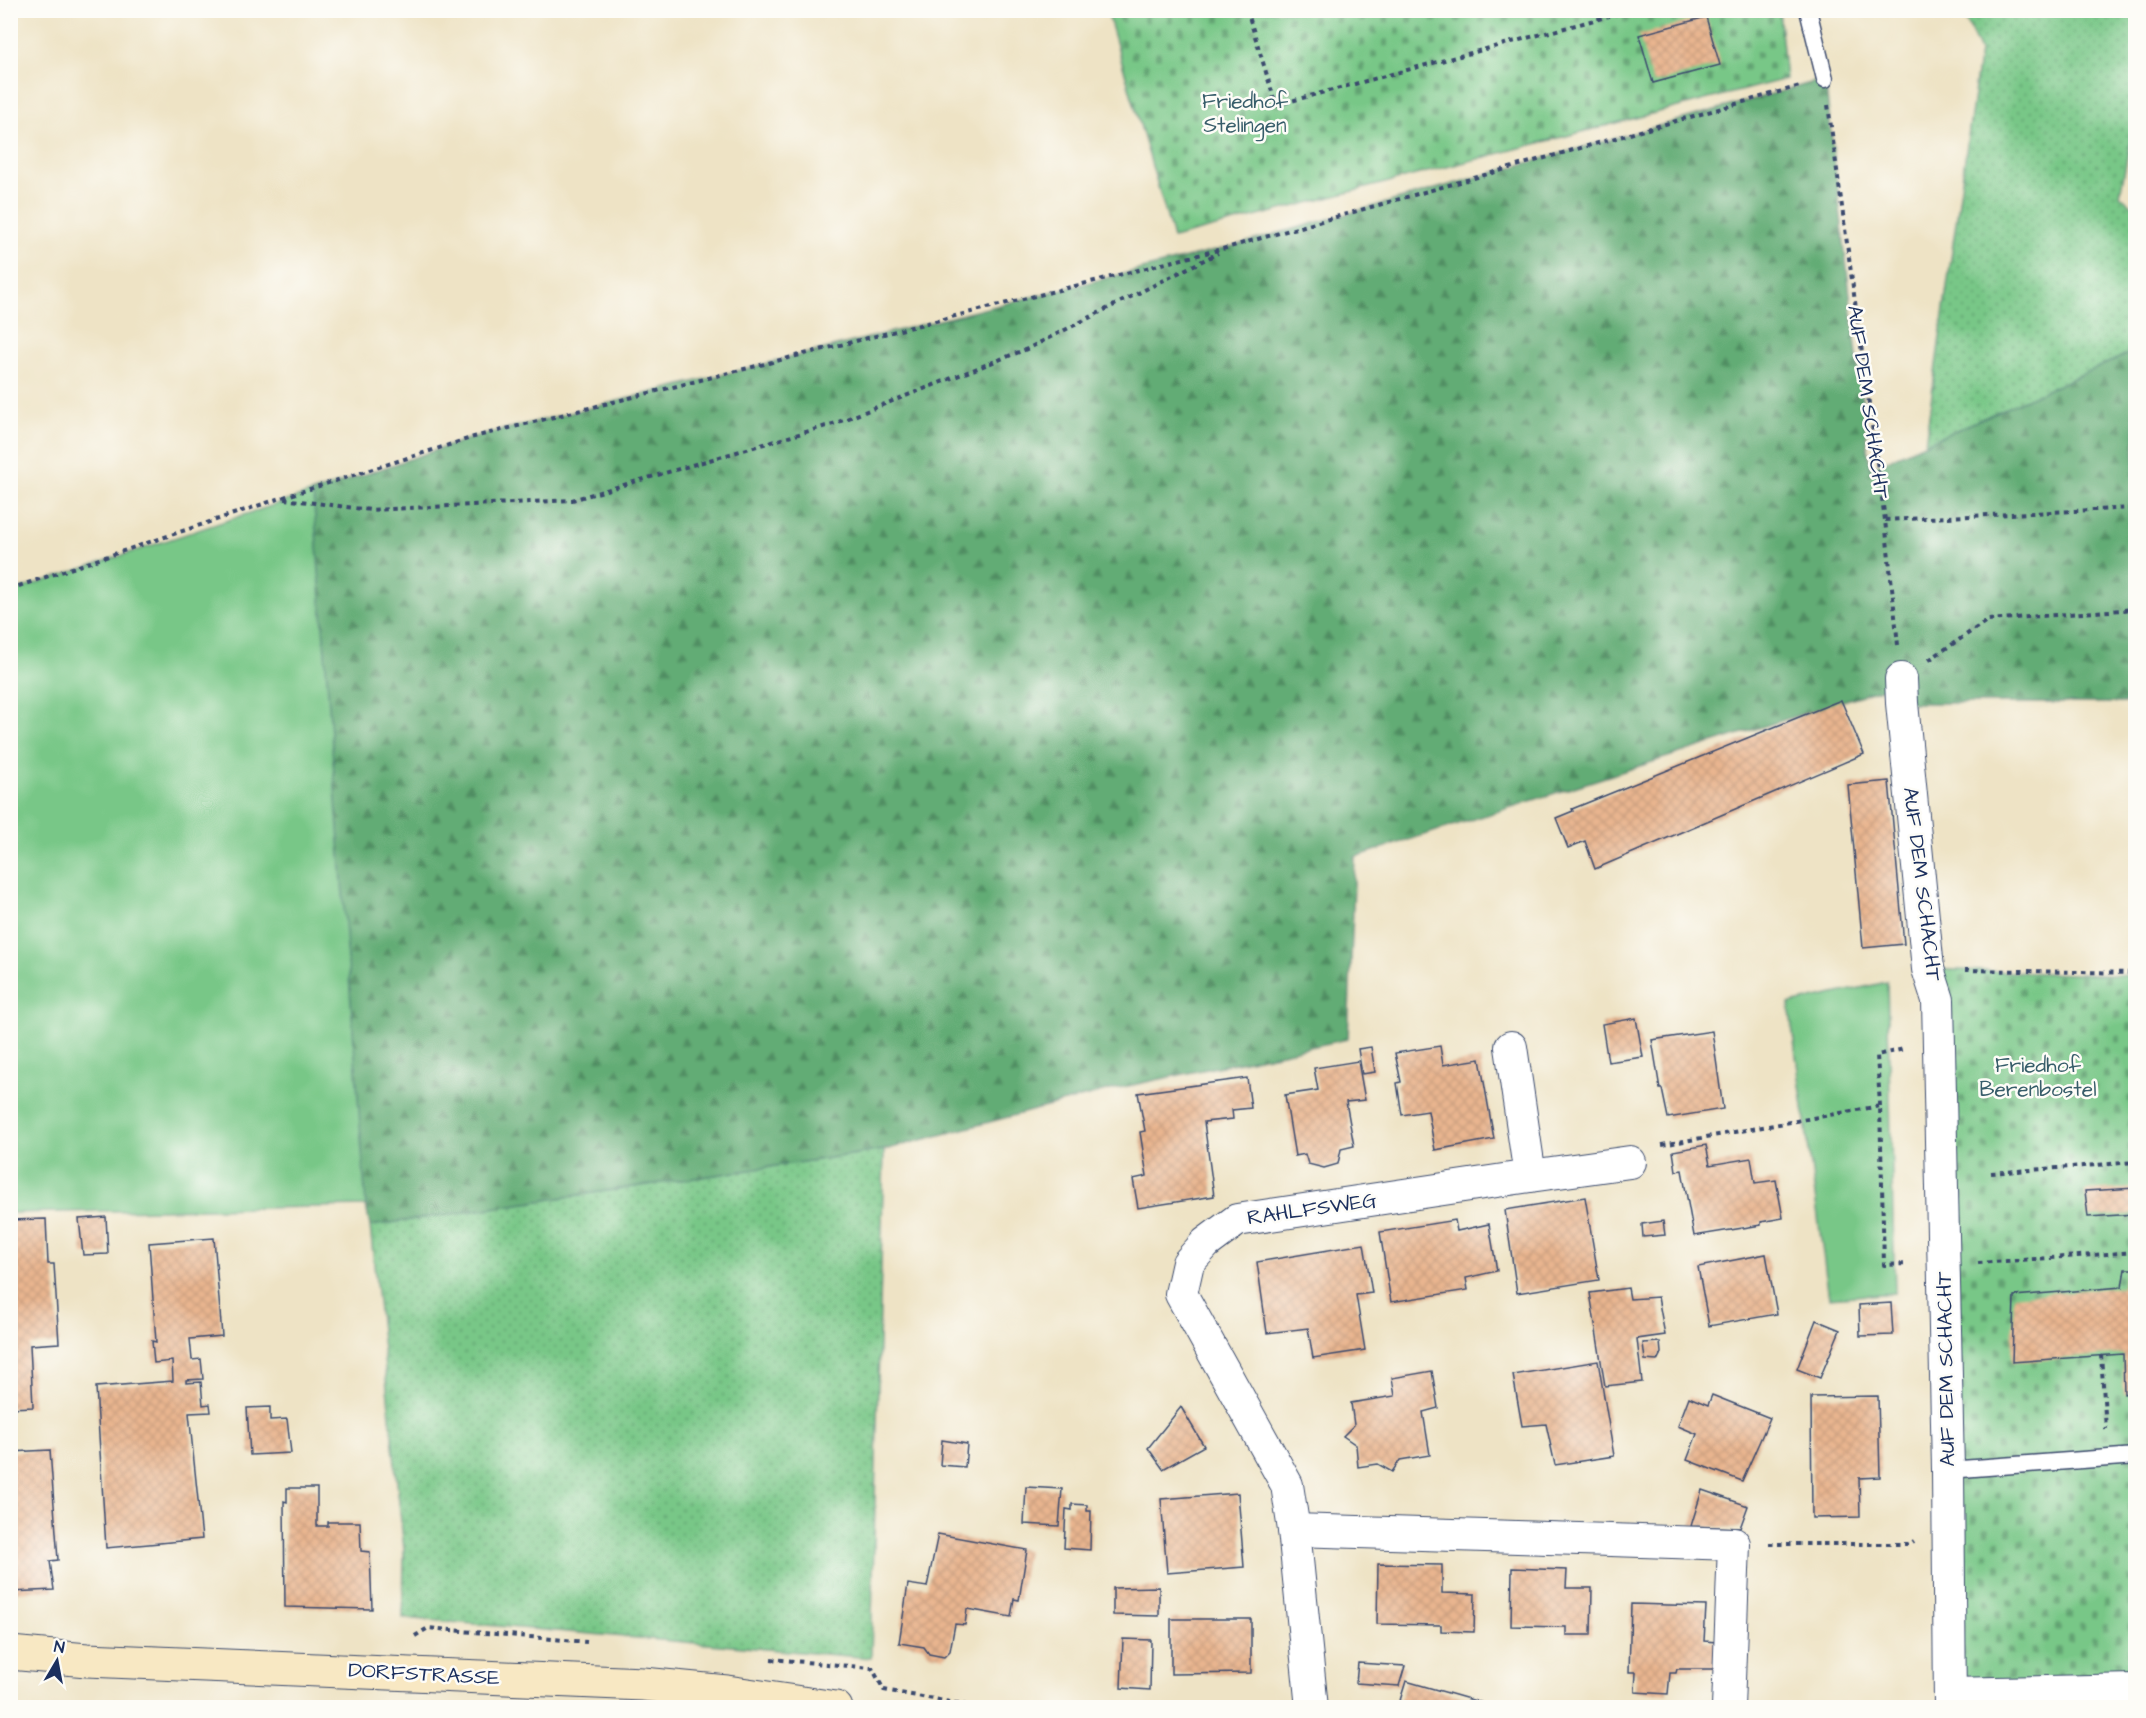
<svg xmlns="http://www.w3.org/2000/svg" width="2146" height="1718" viewBox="0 0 2146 1718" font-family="'Architects Daughter',sans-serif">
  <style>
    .grass { fill: url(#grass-dots); stroke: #4a7b72; stroke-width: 1.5 }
    .forest { fill: url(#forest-firs); stroke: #3e6e69; stroke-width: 1.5 }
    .cemetery { fill: url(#cemetery-stones); stroke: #4a7b72; stroke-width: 1.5 }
    .park { fill: #78c787; stroke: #4a7b72; stroke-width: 1.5 }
    .building { fill: url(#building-cross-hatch) }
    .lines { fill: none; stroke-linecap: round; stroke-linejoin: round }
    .lane-casing { stroke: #3b4a6d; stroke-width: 19 }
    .street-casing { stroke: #3b4a6d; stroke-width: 34 }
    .secondary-casing { stroke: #3b4a6d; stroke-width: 35 }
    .path { stroke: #3b4a6d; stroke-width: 4; stroke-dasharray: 4.5 4.5; stroke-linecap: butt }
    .lane { stroke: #fff; stroke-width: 16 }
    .street { stroke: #fff; stroke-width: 32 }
    .secondary { stroke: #f8e8c3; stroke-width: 33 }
    .labels { text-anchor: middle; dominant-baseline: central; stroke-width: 5; stroke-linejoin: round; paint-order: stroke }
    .park-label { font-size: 21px; fill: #375d6a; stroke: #fdfcf7 }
    .street-label { font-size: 21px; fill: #1b2f5e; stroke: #fdfcf7 }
  </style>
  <defs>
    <pattern id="grass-dots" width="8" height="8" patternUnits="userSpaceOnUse" patternTransform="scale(1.5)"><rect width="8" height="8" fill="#78c787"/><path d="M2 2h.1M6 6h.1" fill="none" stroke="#62a272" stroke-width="1.8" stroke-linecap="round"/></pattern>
    <pattern id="forest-firs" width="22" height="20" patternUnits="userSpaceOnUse" patternTransform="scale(1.5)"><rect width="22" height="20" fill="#62ac74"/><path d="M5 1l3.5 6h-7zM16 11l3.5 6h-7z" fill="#508c62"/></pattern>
    <pattern id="cemetery-stones" width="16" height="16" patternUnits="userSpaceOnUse" patternTransform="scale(1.5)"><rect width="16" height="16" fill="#78c787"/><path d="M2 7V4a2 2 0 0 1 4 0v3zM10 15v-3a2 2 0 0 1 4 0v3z" fill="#62a272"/></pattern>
    <pattern id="building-cross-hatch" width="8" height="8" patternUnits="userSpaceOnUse" patternTransform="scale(1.5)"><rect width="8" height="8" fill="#e9b58f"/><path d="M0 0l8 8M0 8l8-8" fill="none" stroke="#c79c7e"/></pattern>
  </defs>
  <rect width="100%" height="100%" fill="#fdfcf7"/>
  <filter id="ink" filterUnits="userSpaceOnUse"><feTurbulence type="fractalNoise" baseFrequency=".0167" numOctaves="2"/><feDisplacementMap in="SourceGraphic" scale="12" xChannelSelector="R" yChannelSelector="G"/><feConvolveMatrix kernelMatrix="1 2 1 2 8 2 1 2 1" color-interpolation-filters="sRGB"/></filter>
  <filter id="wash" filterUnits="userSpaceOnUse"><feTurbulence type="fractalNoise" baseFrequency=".008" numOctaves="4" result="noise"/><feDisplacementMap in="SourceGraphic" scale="24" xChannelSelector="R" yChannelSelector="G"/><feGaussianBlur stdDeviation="1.35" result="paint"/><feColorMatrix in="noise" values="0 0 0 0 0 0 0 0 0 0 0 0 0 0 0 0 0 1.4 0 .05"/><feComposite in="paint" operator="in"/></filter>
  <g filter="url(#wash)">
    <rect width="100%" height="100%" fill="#eee3c5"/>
    <g class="grass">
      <path d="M 1962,11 L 2135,11 L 2135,115 L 2120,195 L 2135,208 L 2135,351 L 1925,444 L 1980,51 Z"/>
      <path d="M 884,1150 L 871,1658 L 403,1618 L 404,1550 L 370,1226 Z"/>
    </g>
    <path class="forest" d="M 1825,79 L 1870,468 L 2135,351 L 2135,703 L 1902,703 L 1909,680 L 1355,857 L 1348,1039 L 1114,1089 L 884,1150 L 370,1226 L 366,1206 L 313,492 L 474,437 L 1226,248 Z"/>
    <g class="cemetery">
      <path d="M 1107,11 L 1779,11 L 1786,79 L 1173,238 Z"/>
      <path d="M 1928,969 L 2135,976 L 2135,1687 L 1950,1694 Z"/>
    </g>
    <g class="park">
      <path d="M 313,492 L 366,1206 L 11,1213 L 11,592 Z"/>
      <path d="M 1887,982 L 1895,1293 L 1829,1298 L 1789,1004 Z"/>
    </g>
    <g id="blocks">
      <g class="building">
        <path d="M 1706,17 L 1720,65 L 1653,83 L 1639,35 Z"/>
        <path d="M 1841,700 L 1864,754 L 1595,869 L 1585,841 L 1568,848 L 1556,818 L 1573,811 L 1572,809 Z"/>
        <path d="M 1889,781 L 1904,944 L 1863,948 L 1848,785 Z"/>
        <path d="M 1636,1018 L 1643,1057 L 1608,1062 L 1602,1024 Z"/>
        <path d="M 1712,1031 L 1723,1109 L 1668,1118 L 1662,1089 L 1660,1089 L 1652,1040 Z"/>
        <path d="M 1440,1046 L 1443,1065 L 1480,1059 L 1494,1139 L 1435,1150 L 1428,1111 L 1402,1115 L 1397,1083 L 1401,1082 L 1395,1053 Z"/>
        <path d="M 1371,1047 L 1375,1072 L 1362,1074 L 1358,1049 Z"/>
        <path d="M 1358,1061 L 1365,1100 L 1346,1102 L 1354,1146 L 1341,1149 L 1338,1164 L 1324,1168 L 1308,1164 L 1305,1154 L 1295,1156 L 1285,1095 L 1318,1090 L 1314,1068 Z"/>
        <path d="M 1247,1078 L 1251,1108 L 1232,1110 L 1233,1119 L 1204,1122 L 1214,1196 L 1138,1208 L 1133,1179 L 1147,1176 L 1140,1132 L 1145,1131 L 1138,1093 Z"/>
        <path d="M 1706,1145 L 1710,1165 L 1751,1158 L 1755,1183 L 1776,1180 L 1783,1218 L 1761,1222 L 1761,1225 L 1694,1236 L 1682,1170 L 1676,1171 L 1673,1151 Z"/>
        <path d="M 2136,1188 L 2136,1214 L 2088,1217 L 2085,1191 Z"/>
        <path d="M 1585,1197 L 1599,1280 L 1517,1293 L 1505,1210 Z"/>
        <path d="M 106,1217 L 108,1254 L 83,1255 L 79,1219 Z"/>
        <path d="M 46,1219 L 48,1264 L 54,1264 L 59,1343 L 30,1345 L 33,1407 L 10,1408 L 10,1220 Z"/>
        <path d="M 1455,1220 L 1457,1231 L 1489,1224 L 1497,1271 L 1466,1278 L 1468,1290 L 1391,1302 L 1380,1232 Z"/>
        <path d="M 1663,1221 L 1665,1235 L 1643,1237 L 1642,1224 Z"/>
        <path d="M 214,1238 L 222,1336 L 190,1339 L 192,1360 L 201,1359 L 203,1379 L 186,1380 L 186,1383 L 201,1382 L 203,1405 L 210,1404 L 211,1412 L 189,1413 L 202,1539 L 106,1548 L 96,1387 L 173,1381 L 172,1361 L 154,1363 L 152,1341 L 156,1342 L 149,1243 Z"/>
        <path d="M 1364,1244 L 1372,1293 L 1356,1295 L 1365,1350 L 1313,1358 L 1308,1328 L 1267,1333 L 1257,1262 Z"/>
        <path d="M 1766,1254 L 1777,1314 L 1709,1326 L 1698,1267 Z"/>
        <path d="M 2125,1269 L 2136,1269 L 2136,1393 L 2124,1394 L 2123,1354 L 2012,1362 L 2014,1296 L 2122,1287 Z"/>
        <path d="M 1628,1288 L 1630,1299 L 1658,1297 L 1665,1335 L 1637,1339 L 1642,1382 L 1605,1386 L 1590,1293 Z"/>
        <path d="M 1891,1303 L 1893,1335 L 1860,1336 L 1859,1305 Z"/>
        <path d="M 1816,1320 L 1840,1330 L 1820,1378 L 1797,1369 Z"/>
        <path d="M 1660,1342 L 1661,1353 L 1657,1361 L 1645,1360 L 1643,1343 Z"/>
        <path d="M 1598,1361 L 1614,1456 L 1555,1465 L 1546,1424 L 1522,1426 L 1513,1375 Z"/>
        <path d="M 1432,1371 L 1438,1408 L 1423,1412 L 1430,1455 L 1400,1460 L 1392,1472 L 1378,1464 L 1358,1467 L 1356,1445 L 1343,1436 L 1354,1425 L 1351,1403 L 1395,1396 L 1392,1378 Z"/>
        <path d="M 1712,1395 L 1770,1418 L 1742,1481 L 1687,1460 L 1697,1434 L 1678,1426 L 1689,1397 L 1708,1405 Z"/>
        <path d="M 1878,1396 L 1880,1477 L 1859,1478 L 1860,1517 L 1812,1518 L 1811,1397 Z"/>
        <path d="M 270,1407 L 270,1420 L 287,1419 L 291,1453 L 250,1455 L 247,1408 Z"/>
        <path d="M 1181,1407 L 1204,1446 L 1163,1469 L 1148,1448 Z"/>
        <path d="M 942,1440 L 967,1444 L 965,1467 L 940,1465 Z"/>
        <path d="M 50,1450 L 58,1560 L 50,1561 L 54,1590 L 10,1592 L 10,1452 Z"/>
        <path d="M 1026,1487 L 1062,1489 L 1059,1526 L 1024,1524 Z"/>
        <path d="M 287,1488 L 317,1488 L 317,1526 L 328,1526 L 328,1522 L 360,1522 L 361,1551 L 370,1552 L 372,1609 L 285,1607 L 284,1501 L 287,1502 Z"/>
        <path d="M 1702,1490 L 1748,1506 L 1740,1528 L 1691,1526 Z"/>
        <path d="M 1238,1493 L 1244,1567 L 1167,1573 L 1161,1499 Z"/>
        <path d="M 1072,1504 L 1087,1505 L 1087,1511 L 1091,1511 L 1090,1550 L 1064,1548 L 1066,1509 L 1072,1510 Z"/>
        <path d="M 938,1534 L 1027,1550 L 1019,1600 L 1014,1599 L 1011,1617 L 967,1609 L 965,1625 L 955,1624 L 950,1651 L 944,1657 L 929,1654 L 924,1647 L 899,1643 L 908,1584 L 927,1587 Z"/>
        <path d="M 1378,1564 L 1442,1565 L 1442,1593 L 1475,1594 L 1474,1632 L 1441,1631 L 1441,1625 L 1377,1624 Z"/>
        <path d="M 1512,1568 L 1567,1570 L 1566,1588 L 1592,1588 L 1591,1635 L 1566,1635 L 1566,1627 L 1511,1626 Z"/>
        <path d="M 1159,1587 L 1159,1616 L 1113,1615 L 1113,1588 Z"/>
        <path d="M 1631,1604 L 1706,1606 L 1704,1641 L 1717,1642 L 1716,1669 L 1677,1669 L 1676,1673 L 1670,1673 L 1668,1694 L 1635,1692 L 1636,1672 L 1629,1672 Z"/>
        <path d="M 1171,1619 L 1251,1619 L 1251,1673 L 1171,1674 Z"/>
        <path d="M 1123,1639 L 1151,1640 L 1150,1690 L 1121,1688 Z"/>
        <path d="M 1358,1663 L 1405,1666 L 1399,1686 L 1356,1683 Z"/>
        <path d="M 1406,1681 L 1483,1703 L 1482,1707 L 1398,1707 Z"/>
      </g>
    </g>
  </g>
  <g filter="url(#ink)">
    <use href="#blocks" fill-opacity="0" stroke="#3b4a6d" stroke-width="1.5"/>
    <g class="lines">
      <defs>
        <g id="lane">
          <path d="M 1808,10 L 1825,79"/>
          <path d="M 1948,1470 L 2136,1456"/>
        </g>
        <g id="street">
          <path d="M 1901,679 L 1902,703 L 1928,969 L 1938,1000 L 1948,1470 L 1950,1708"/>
          <path d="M 1530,1176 L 1630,1162"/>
          <path d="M 1294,1530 L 1734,1544 L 1728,1708"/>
          <path d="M 1950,1694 L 2136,1690"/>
          <path d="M 1312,1708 L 1294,1530 L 1287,1485 L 1181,1294 L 1188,1263 L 1206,1243 L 1237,1220 L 1530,1176 L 1511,1047"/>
        </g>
        <path id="secondary" d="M 10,1653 L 87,1660 L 643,1684 L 727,1692 L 836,1708"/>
      </defs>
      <use href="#lane" class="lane-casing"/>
      <use href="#street" class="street-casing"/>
      <use href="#secondary" class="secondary-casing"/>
      <g class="path">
        <path d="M 1247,10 L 1276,105 L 1632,10"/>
        <path d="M 1828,105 L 1885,520 L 1898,645"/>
        <path d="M 284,499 L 370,510 L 572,500 L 833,424 L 1027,349 L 1218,253"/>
        <path d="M 1885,520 L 2136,508"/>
        <path d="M 10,589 L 281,498 L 474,437 L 1226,248 L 1800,86"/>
        <path d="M 1929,660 L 1988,620 L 2136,609"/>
        <path d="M 1965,970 L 2136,973"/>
        <path d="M 1880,1106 L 1877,1055 L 1904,1049"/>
        <path d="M 1662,1145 L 1880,1106 L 1884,1265 L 1907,1264"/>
        <path d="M 1991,1173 L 2136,1162"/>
        <path d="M 1978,1263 L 2136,1252"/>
        <path d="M 2101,1355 L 2106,1429"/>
        <path d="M 1769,1544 L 1911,1544 L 1914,1542"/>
        <path d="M 415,1636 L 428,1628 L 587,1642"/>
        <path d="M 771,1659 L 872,1668 L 884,1690 L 983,1708"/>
      </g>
      <use href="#lane" class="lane"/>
      <use href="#street" class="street"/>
      <use href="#secondary" class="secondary"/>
    </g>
  </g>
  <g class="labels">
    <g class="park-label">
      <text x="1245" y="101">Friedhof<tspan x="1245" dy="24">Stelingen</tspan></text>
      <text x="2038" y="1065">Friedhof<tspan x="2038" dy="24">Berenbostel</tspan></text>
    </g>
    <g class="street-label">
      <text transform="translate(1868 402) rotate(82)">AUF DEM SCHACHT</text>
      <text transform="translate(1922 884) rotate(83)">AUF DEM SCHACHT</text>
      <text transform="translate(1312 1209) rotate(-8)">RAHLFSWEG</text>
      <text transform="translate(1946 1369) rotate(-91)">AUF DEM SCHACHT</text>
      <text transform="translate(424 1674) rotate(3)">DORFSTRASSE</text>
    </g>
  </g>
  <rect width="2146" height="1718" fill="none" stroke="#fdfcf7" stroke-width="36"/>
  <g transform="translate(57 1661) rotate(10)" stroke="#fdfcf7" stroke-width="4.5" paint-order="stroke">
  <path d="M0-4.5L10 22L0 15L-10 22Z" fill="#1b2f5e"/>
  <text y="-9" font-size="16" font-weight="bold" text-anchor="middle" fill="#1b2f5e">N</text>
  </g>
</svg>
